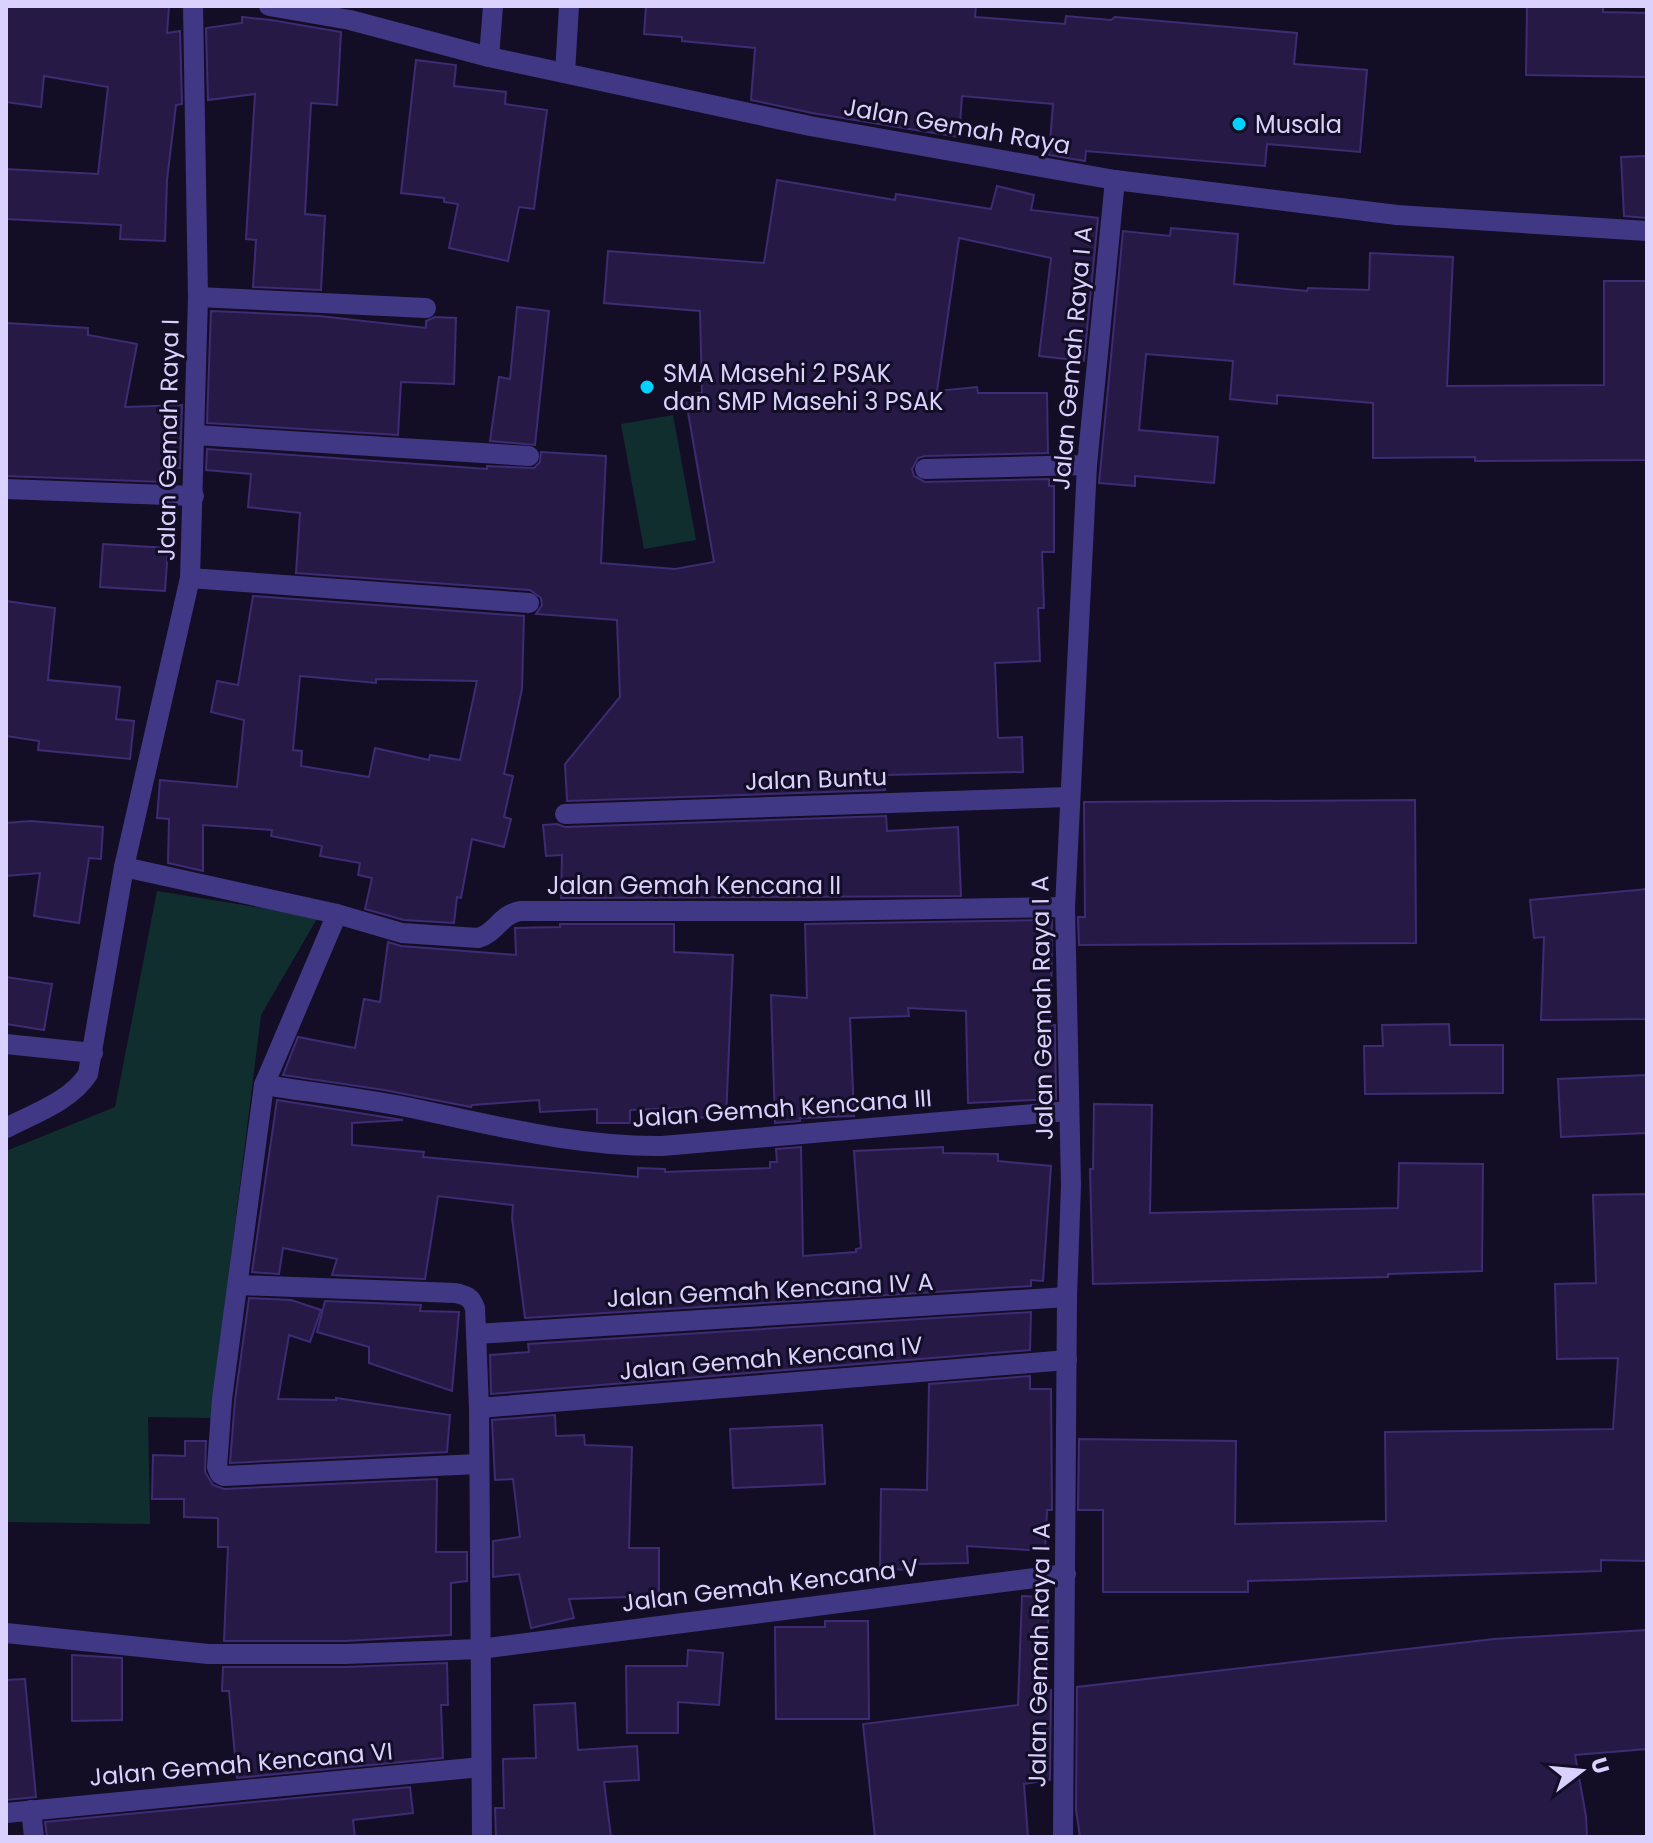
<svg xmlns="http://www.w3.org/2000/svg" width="1653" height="1843" viewBox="0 0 1653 1843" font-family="Poppins,sans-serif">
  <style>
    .green { fill: #112e2f }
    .building { fill: #261946; stroke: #3e2b73; stroke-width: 2; fill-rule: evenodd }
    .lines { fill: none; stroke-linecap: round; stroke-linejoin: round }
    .minor { stroke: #403885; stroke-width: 20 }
    .poi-dot { fill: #00d2fc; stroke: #130e25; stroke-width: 3 }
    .labels { text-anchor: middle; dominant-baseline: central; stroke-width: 6; stroke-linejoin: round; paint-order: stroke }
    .poi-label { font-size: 24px; fill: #dad1ff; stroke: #130e25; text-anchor: start }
    .street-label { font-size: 24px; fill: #dad1ff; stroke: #130e25 }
  </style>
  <rect width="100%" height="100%" fill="#130e25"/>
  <g class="green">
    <path d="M 673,415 L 696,540 L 644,549 L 621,424 Z"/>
    <path d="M 157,891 L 318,917 L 261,1015 L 211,1418 L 148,1417 L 150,1524 L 6,1522 L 6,1151 L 115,1107 Z"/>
  </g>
  <g class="building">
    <path d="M 6,6 L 169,6 L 167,33 L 180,31 L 182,104 L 176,105 L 167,180 L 165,241 L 120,239 L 121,225 L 6,219 L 6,169 L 98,174 L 108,87 L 44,76 L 41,107 L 6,102 Z"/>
    <path d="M 646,6 L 976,6 L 975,17 L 1065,24 L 1066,16 L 1111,20 L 1115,17 L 1297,33 L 1294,64 L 1367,70 L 1360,152 L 1267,144 L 1265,166 L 1086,151 L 1085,161 L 1049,155 L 1053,104 L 962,96 L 959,137 L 812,113 L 751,100 L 755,48 L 682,41 L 682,37 L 644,34 Z"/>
    <path d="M 1527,6 L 1603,6 L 1603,12 L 1647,13 L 1647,77 L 1526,75 Z"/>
    <path d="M 242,17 L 271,20 L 341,32 L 337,105 L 311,103 L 305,214 L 325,216 L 321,290 L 253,287 L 256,240 L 246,239 L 255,94 L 208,100 L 206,28 L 242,23 Z"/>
    <path d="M 416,60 L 456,65 L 454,86 L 506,92 L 505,104 L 547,110 L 534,209 L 519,207 L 508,261 L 449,248 L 458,204 L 444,202 L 444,198 L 401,193 Z"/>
    <path d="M 1647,156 L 1647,218 L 1624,216 L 1621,157 Z"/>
    <path d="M 777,180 L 895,200 L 896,194 L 991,209 L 997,186 L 1034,195 L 1031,210 L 1098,218 L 1084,361 L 1039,356 L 1051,258 L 959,238 L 937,391 L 977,387 L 978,393 L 1047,393 L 1048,453 L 925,456 L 918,458 L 912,469 L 914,476 L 925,482 L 1049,479 L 1049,486 L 1054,486 L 1054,552 L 1042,552 L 1044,608 L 1038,608 L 1040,661 L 995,663 L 998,738 L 1022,737 L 1023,772 L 885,775 L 885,790 L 567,801 L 565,764 L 620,697 L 617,620 L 536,614 L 542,605 L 541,598 L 530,590 L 296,573 L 300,513 L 248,507 L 251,474 L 206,470 L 207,449 L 487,469 L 487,466 L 534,468 L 540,462 L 541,452 L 606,456 L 601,563 L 675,569 L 714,562 L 685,395 L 702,393 L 700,311 L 604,303 L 608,251 L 764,263 Z"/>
    <path d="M 1171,228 L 1238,234 L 1234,284 L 1307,291 L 1308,288 L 1369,290 L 1370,253 L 1453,257 L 1447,386 L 1604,385 L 1604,281 L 1647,281 L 1647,460 L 1475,461 L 1475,457 L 1373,458 L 1373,403 L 1277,395 L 1277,404 L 1230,399 L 1233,361 L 1146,354 L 1139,430 L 1218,437 L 1214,483 L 1135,476 L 1135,486 L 1099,483 L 1123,231 L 1170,236 Z"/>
    <path d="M 517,307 L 549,311 L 535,445 L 490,441 L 499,377 L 510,379 Z"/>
    <path d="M 211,311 L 319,316 L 426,328 L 426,321 L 435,317 L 456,318 L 454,384 L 401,382 L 398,435 L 207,423 Z"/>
    <path d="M 6,323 L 88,328 L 88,335 L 137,344 L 125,407 L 182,405 L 180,468 L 162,467 L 163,482 L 6,476 Z"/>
    <path d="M 103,544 L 168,548 L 165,591 L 100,587 Z"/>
    <path d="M 253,596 L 524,616 L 522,689 L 504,774 L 513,776 L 504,817 L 511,819 L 504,847 L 472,839 L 461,898 L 457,897 L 454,923 L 404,920 L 365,909 L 372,878 L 358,875 L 360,863 L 320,856 L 322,846 L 271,836 L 272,830 L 203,825 L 203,871 L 168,863 L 169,819 L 157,818 L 160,780 L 237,787 L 244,720 L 211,712 L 217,681 L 238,685 ZM 300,676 L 376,683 L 376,679 L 477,681 L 460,760 L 430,755 L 429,760 L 375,748 L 369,777 L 301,766 L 302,751 L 293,750 Z"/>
    <path d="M 6,601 L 55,608 L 48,680 L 120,687 L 116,719 L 134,721 L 130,759 L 38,750 L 39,741 L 6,736 Z"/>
    <path d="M 1415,800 L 1416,943 L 1079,945 L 1078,917 L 1085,917 L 1084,802 Z"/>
    <path d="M 886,816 L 887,831 L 958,827 L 961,896 L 561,898 L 562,855 L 546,856 L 543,825 L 557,824 L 565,827 Z"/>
    <path d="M 31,821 L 103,827 L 101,859 L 89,858 L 79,923 L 34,916 L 40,873 L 6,876 L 6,823 Z"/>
    <path d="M 1647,889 L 1647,1019 L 1541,1020 L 1544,937 L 1534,938 L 1530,900 Z"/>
    <path d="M 1052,920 L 1051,1025 L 1055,1025 L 1056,1099 L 968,1103 L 966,1011 L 908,1008 L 909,1016 L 850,1018 L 854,1116 L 800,1118 L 800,1121 L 775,1123 L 771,995 L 807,998 L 805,924 Z"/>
    <path d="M 560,924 L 674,924 L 674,952 L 733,955 L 726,1118 L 682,1117 L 682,1108 L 630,1110 L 630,1123 L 597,1123 L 597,1109 L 540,1112 L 539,1100 L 472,1105 L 471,1107 L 384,1090 L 283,1075 L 298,1037 L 355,1048 L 364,999 L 380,1002 L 388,942 L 401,946 L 516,955 L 515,928 L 560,927 Z"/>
    <path d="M 6,977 L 52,984 L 44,1030 L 6,1024 Z"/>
    <path d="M 1449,1024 L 1450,1045 L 1503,1045 L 1503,1093 L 1365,1094 L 1364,1046 L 1383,1046 L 1382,1025 Z"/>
    <path d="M 1647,1075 L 1647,1133 L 1561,1137 L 1558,1079 Z"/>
    <path d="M 277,1100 L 403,1120 L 352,1123 L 352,1145 L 424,1152 L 423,1157 L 638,1177 L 638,1168 L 665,1169 L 665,1172 L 770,1168 L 770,1162 L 777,1162 L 776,1149 L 801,1147 L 803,1256 L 856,1252 L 856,1249 L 861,1248 L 854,1151 L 943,1147 L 943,1153 L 998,1154 L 998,1161 L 1051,1166 L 1043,1281 L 1031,1280 L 1031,1286 L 525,1318 L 512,1218 L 513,1205 L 438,1196 L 425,1279 L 332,1275 L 337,1259 L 283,1248 L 279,1274 L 252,1272 Z"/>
    <path d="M 1094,1104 L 1152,1105 L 1150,1213 L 1398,1208 L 1399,1163 L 1483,1164 L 1482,1271 L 1388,1274 L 1388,1277 L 1093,1284 L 1090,1169 L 1093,1169 Z"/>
    <path d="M 1647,1194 L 1647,1561 L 1601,1560 L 1601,1571 L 1248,1581 L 1248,1592 L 1103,1592 L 1103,1510 L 1078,1510 L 1079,1439 L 1236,1441 L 1235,1524 L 1386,1521 L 1385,1432 L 1613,1429 L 1618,1358 L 1557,1359 L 1555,1284 L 1596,1283 L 1593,1195 Z"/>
    <path d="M 249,1298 L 291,1300 L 321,1310 L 310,1342 L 289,1335 L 278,1399 L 336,1400 L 336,1398 L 450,1415 L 447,1452 L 230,1463 L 235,1400 Z"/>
    <path d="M 325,1301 L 421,1305 L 420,1311 L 459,1312 L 452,1391 L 369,1363 L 369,1347 L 317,1332 Z"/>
    <path d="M 1031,1312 L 1030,1350 L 491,1394 L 490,1355 L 529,1352 L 528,1344 Z"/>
    <path d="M 1030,1376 L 1030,1389 L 1051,1389 L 1052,1510 L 1047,1510 L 1045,1551 L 967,1546 L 968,1563 L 916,1564 L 916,1570 L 880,1569 L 881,1489 L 927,1490 L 929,1384 Z"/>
    <path d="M 555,1415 L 556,1436 L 584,1435 L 585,1445 L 632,1447 L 629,1548 L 659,1548 L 659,1596 L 569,1599 L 574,1618 L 531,1628 L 519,1574 L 493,1577 L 493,1541 L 520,1537 L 513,1479 L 495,1480 L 492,1420 Z"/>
    <path d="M 822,1425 L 825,1484 L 733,1488 L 730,1429 Z"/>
    <path d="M 185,1441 L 206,1441 L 205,1472 L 213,1485 L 224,1489 L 437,1479 L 436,1552 L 467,1552 L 467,1581 L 451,1583 L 451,1635 L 345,1641 L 224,1641 L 228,1547 L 218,1547 L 218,1518 L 184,1517 L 184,1499 L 152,1499 L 153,1455 L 185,1456 Z"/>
    <path d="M 1022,1596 L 1049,1597 L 1046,1691 L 1051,1690 L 1050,1780 L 1024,1784 L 1028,1837 L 875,1837 L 863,1724 L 1018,1705 Z"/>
    <path d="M 825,1621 L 868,1621 L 869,1719 L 776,1719 L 775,1627 L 825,1627 Z"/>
    <path d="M 1647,1630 L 1647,1749 L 1575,1755 L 1586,1816 L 1587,1837 L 1080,1837 L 1076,1810 L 1077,1687 L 1494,1639 Z"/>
    <path d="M 688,1650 L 723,1653 L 719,1705 L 678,1702 L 678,1733 L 627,1733 L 626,1666 L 687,1666 Z"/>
    <path d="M 72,1655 L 122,1658 L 122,1720 L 72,1721 Z"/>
    <path d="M 447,1663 L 448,1705 L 441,1705 L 443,1758 L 237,1778 L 229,1691 L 222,1691 L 223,1667 L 345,1667 Z"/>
    <path d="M 25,1679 L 36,1797 L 6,1800 L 6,1680 Z"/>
    <path d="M 575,1703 L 578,1750 L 637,1746 L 639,1780 L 604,1782 L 611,1837 L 496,1837 L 495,1808 L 504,1808 L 503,1759 L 536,1758 L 534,1705 Z"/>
    <path d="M 410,1787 L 413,1813 L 353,1820 L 355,1837 L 47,1837 L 45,1822 Z"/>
  </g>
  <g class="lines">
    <g class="minor">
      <path d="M 269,6 L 350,20 L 489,57 L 810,126 L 1115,180 L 1397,215 L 1647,231"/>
      <path d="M 489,57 L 493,6"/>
      <path d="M 565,73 L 569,6"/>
      <path d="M 198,297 L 426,308"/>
      <path d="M 195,435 L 529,456"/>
      <path d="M 925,469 L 1087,465"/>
      <path d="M 6,489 L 194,496"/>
      <path d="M 190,578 L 529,603"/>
      <path d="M 565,814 L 1069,797"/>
      <path d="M 124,867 L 337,914 L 264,1085 L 222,1399 L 217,1467 L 220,1474 L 224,1476 L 478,1464"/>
      <path d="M 337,914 L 402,933 L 478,938 C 496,933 500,915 520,911 L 809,911 L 1065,907"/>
      <path d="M 6,1044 L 93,1053"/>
      <path d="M 264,1085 C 316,1093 369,1099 421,1110 C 502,1127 579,1147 662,1146 L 1068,1111"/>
      <path d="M 6,1128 C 33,1114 71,1101 88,1074 L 124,867 L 190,578 L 198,297 L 193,6"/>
      <path d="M 238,1285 L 455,1293 C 466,1295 471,1297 475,1308 L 479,1408 L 482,1837"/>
      <path d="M 476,1334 L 1067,1297"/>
      <path d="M 479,1408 L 1067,1360"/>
      <path d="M 6,1633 L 208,1654 L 345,1654 L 480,1649 L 1066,1574"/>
      <path d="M 31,1810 L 34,1837"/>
      <path d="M 6,1813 L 481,1767"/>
      <path d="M 1063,1837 L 1067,1297 L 1071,1185 L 1065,907 L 1087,465 L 1115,180"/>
    </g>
  </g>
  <g class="poi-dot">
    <circle cx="1239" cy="124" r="8"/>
    <circle cx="647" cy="387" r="8"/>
  </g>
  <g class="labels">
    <g class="poi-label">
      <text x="1255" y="124">Musala</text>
      <text x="663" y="373">SMA Masehi 2 PSAK<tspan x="663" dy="28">dan SMP Masehi 3 PSAK</tspan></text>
    </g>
    <g class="street-label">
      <text transform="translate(957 126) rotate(10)">Jalan Gemah Raya</text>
      <text transform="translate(1072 358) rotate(-85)">Jalan Gemah Raya I A</text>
      <text transform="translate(168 440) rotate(-89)">Jalan Gemah Raya I</text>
      <text transform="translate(816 779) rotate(-2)">Jalan Buntu</text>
      <text x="694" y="885">Jalan Gemah Kencana II</text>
      <text transform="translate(1042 1008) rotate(-91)">Jalan Gemah Raya I A</text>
      <text transform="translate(782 1108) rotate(-4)">Jalan Gemah Kencana III</text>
      <text transform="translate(770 1290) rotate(-3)">Jalan Gemah Kencana IV A</text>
      <text transform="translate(771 1358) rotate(-5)">Jalan Gemah Kencana IV</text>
      <text transform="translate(770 1585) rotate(-7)">Jalan Gemah Kencana V</text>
      <text transform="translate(1039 1655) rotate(-89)">Jalan Gemah Raya I A</text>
      <text transform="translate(241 1764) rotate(-5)">Jalan Gemah Kencana VI</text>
    </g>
  </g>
  <rect width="1653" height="1843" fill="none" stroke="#dad1ff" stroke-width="16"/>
  <g transform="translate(1581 1771) rotate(74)" stroke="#130e25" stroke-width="6" paint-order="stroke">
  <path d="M0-6L14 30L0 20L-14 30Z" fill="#dad1ff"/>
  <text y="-12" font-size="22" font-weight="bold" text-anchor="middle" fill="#dad1ff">U</text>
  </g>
</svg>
